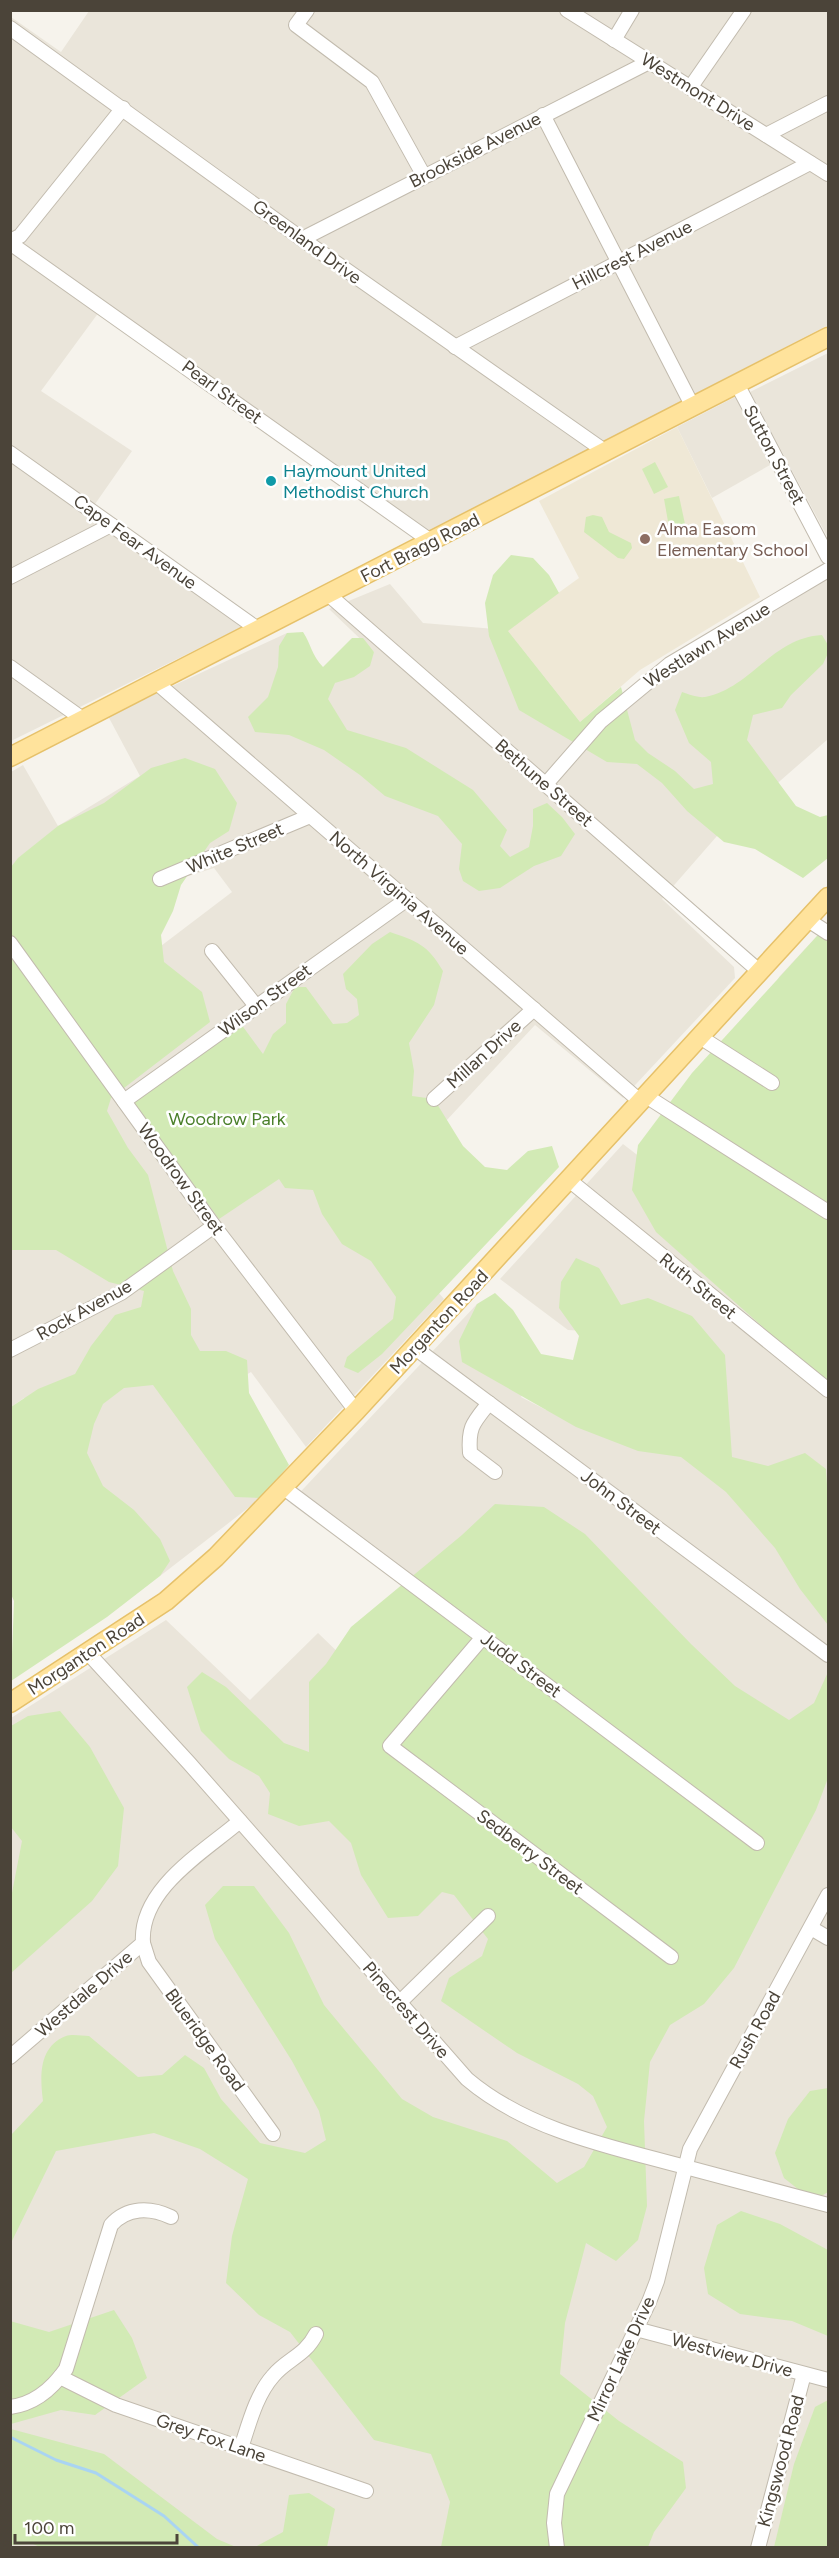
<svg xmlns="http://www.w3.org/2000/svg" width="839" height="2558" viewBox="0 0 839 2558" font-family="Figtree,sans-serif">
  <style>
    .residential { fill: #eae5da; fill-rule: evenodd }
    .education { fill: #efe8d6 }
    .green { fill: #d2eab5 }
    .lines { fill: none; stroke-linecap: round; stroke-linejoin: round }
    .stream { stroke: #a9d4f2; stroke-width: 3 }
    .minor-casing { stroke: #c2bbae; stroke-width: 16 }
    .major-casing { stroke: #e6c16a; stroke-width: 21 }
    .minor { stroke: #fff; stroke-width: 14 }
    .major { stroke: #ffe39c; stroke-width: 18 }
    .culture-dot { fill: #0f9aa8; stroke: #fff; stroke-width: 2 }
    .education-dot { fill: #8d6e63; stroke: #fff; stroke-width: 2 }
    .labels { text-anchor: middle; dominant-baseline: central; stroke-width: 5; stroke-linejoin: round; paint-order: stroke }
    .street-label { font-size: 18px; fill: #4b4439; stroke: #fff }
    .culture-label { font-size: 18px; fill: #0d838f; stroke: #fff; text-anchor: start }
    .education-label { font-size: 18px; fill: #785e54; stroke: #fff; text-anchor: start }
    .park-label { font-size: 18px; fill: #4a7f2a; stroke: #fff }
  </style>
  <rect width="100%" height="100%" fill="#f6f3ec"/>
  <g class="residential">
    <path d="M 89,11 L 828,11 L 828,325 L 483,504 L 420,540 L 99,312 L 41,391 L 132,451 L 86,517 L 244,626 L 11,741 L 11,17 L 61,52 Z"/>
    <path d="M 828,353 L 828,538 L 750,392 Z"/>
    <path d="M 735,397 L 770,465 L 712,498 L 677,427 Z"/>
    <path d="M 828,575 L 828,739 L 717,836 L 662,899 L 734,967 L 735,978 L 623,1098 L 535,1025 L 420,1149 L 307,1160 L 368,1210 L 444,1299 L 306,1447 L 251,1372 L 193,1406 L 261,1498 L 160,1576 L 24,1398 L 11,1407 L 11,772 L 23,765 L 58,826 L 140,776 L 108,716 L 287,633 L 335,683 L 374,652 L 329,609 L 390,584 L 423,623 L 507,630 L 580,722 L 627,706 L 681,666 ZM 214,868 L 232,892 L 132,968 L 163,884 Z"/>
    <path d="M 828,924 L 828,2547 L 11,2548 L 11,1718 L 166,1620 L 250,1700 L 318,1633 L 374,1687 L 473,1639 L 290,1503 L 477,1304 L 541,1366 L 521,1397 L 546,1410 L 596,1342 L 584,1331 L 568,1330 L 500,1279 L 623,1144 L 701,1204 L 779,977 Z"/>
  </g>
  <path class="education" d="M 677,427 L 760,597 L 640,670 L 580,722 L 507,630 L 579,578 L 539,501 Z"/>
  <g class="green">
    <path d="M 655,462 L 668,487 L 654,494 L 642,469 Z"/>
    <path d="M 679,496 L 685,524 L 669,527 L 664,499 Z"/>
    <path d="M 593,515 L 602,517 L 609,532 L 631,543 L 632,548 L 624,559 L 618,558 L 584,532 L 586,517 Z"/>
    <path d="M 511,555 L 533,558 L 549,575 L 559,593 L 508,631 L 580,722 L 621,687 L 635,740 L 648,753 L 675,771 L 694,789 L 713,784 L 711,762 L 689,743 L 675,710 L 682,692 C 688,694 698,698 705,697 C 752,688 771,638 822,635 L 828,645 L 828,653 L 823,664 L 791,695 L 782,708 L 753,715 L 747,740 L 796,806 L 820,817 L 828,815 L 828,858 L 803,878 L 755,849 L 724,842 L 687,811 L 662,783 L 637,764 L 607,762 L 519,710 L 489,636 L 485,603 L 493,575 Z"/>
    <path d="M 303,632 C 311,644 312,656 323,667 L 352,638 L 363,638 L 374,652 L 370,666 L 354,677 L 335,683 L 328,699 L 347,730 L 406,748 L 473,790 L 507,830 L 500,846 L 510,857 L 529,847 L 533,826 L 533,809 L 547,803 L 562,817 L 575,834 L 561,856 L 534,866 L 500,888 L 479,891 L 463,881 L 459,869 L 462,844 L 438,816 L 385,796 L 360,775 L 324,750 L 289,735 L 255,732 L 248,717 L 268,697 L 278,667 L 279,646 L 287,633 Z"/>
    <path d="M 185,758 L 215,769 L 237,803 L 229,831 L 210,843 L 181,885 L 173,911 L 161,935 L 164,962 L 202,992 L 210,1022 L 111,1098 L 107,1111 L 128,1148 L 148,1175 L 173,1271 L 191,1309 L 191,1335 L 200,1351 L 226,1351 L 247,1360 L 249,1393 L 289,1465 L 261,1498 L 235,1497 L 153,1385 L 124,1388 L 103,1404 L 94,1424 L 87,1453 L 103,1486 L 134,1510 L 160,1539 L 170,1561 L 160,1576 L 107,1617 L 11,1681 L 14,1601 L 10,1592 L 11,1407 L 38,1389 L 75,1374 L 91,1346 L 115,1315 L 141,1307 L 144,1291 L 109,1282 L 56,1250 L 11,1250 L 11,867 L 18,858 L 58,826 L 104,803 L 151,768 Z"/>
    <path d="M 828,924 L 828,1385 L 656,1232 L 632,1190 L 638,1145 L 692,1073 Z"/>
    <path d="M 390,932 C 417,941 428,945 443,971 L 434,1005 L 409,1043 L 414,1071 L 412,1096 L 434,1099 L 463,1146 L 485,1167 L 507,1170 L 528,1151 L 552,1146 L 559,1167 L 382,1354 L 358,1373 L 344,1367 L 347,1357 L 393,1319 L 396,1297 L 371,1261 L 342,1244 L 322,1214 L 313,1190 L 285,1188 L 279,1179 L 219,1219 L 132,1102 L 241,1024 L 263,1054 L 273,1034 L 286,1023 L 286,1004 L 295,987 L 306,987 L 333,1024 L 347,1023 L 359,1015 L 357,999 L 346,989 L 343,974 L 372,944 Z"/>
    <path d="M 576,1258 L 599,1268 L 621,1305 L 648,1298 L 692,1316 L 725,1355 L 732,1457 L 768,1466 L 805,1453 L 826,1469 L 828,1500 L 828,1625 L 800,1589 L 775,1548 L 726,1492 L 681,1457 L 638,1451 L 576,1427 L 462,1362 L 459,1341 L 477,1304 L 495,1293 L 513,1310 L 541,1354 L 573,1360 L 579,1336 L 559,1308 L 561,1282 Z"/>
    <path d="M 495,1504 L 544,1507 L 585,1534 L 691,1644 L 735,1686 L 789,1720 L 814,1703 L 828,1672 L 828,1778 L 816,1810 L 734,1968 L 704,2004 L 670,2025 L 650,2062 L 644,2121 L 647,2206 L 638,2240 L 616,2261 L 586,2243 L 565,2323 L 560,2374 L 619,2421 L 683,2462 L 686,2488 L 654,2532 L 648,2547 L 441,2547 L 450,2502 L 431,2454 L 374,2440 L 290,2332 L 259,2315 L 226,2283 L 232,2236 L 248,2179 L 200,2149 L 154,2133 L 56,2151 L 11,2243 L 11,2135 L 43,2101 C 40,2077 38,2047 66,2036 C 72,2034 83,2036 89,2036 L 138,2077 L 162,2075 L 185,2055 L 204,2068 L 221,2099 L 260,2143 L 305,2153 L 326,2140 L 319,2111 L 292,2061 L 215,1939 L 205,1905 L 223,1886 L 254,1886 L 289,1933 L 324,2005 L 402,2099 L 433,2117 L 507,2141 L 557,2183 L 584,2167 L 607,2127 L 593,2096 L 578,2084 L 517,2053 L 441,2001 L 449,1978 L 482,1956 L 488,1939 L 454,1895 L 442,1892 L 418,1916 L 388,1918 L 361,1875 L 351,1843 L 329,1821 L 299,1826 L 268,1814 L 270,1793 L 259,1776 L 229,1759 L 201,1731 L 187,1687 L 202,1672 L 226,1687 L 284,1743 L 309,1752 L 309,1682 L 326,1664 L 351,1627 L 462,1535 Z"/>
    <path d="M 60,1711 L 90,1747 L 124,1808 L 118,1866 L 92,1901 L 11,1973 L 11,1898 L 22,1841 L 11,1827 L 11,1726 L 28,1716 Z"/>
    <path d="M 828,2088 L 828,2192 L 813,2201 L 784,2178 L 775,2153 L 788,2119 L 810,2091 Z"/>
    <path d="M 741,2211 L 780,2224 L 828,2250 L 828,2336 L 792,2321 L 740,2314 L 708,2294 L 704,2268 L 717,2225 Z"/>
    <path d="M 114,2310 L 132,2338 L 147,2378 L 95,2415 L 61,2410 L 11,2424 L 10,2321 L 49,2332 Z"/>
    <path d="M 828,2400 L 828,2547 L 774,2547 L 794,2464 L 815,2407 Z"/>
    <path d="M 11,2429 L 104,2454 L 217,2539 L 236,2547 L 42,2548 L 33,2544 L 11,2545 Z"/>
    <path d="M 309,2493 L 335,2509 L 327,2547 L 255,2547 L 283,2532 L 289,2495 Z"/>
  </g>
  <g class="lines">
    <path class="stream" d="M 10,2437 L 56,2460 L 96,2473 L 164,2516 L 199,2548"/>
    <defs>
      <g id="minor">
        <path d="M 307,10 L 296,25 L 372,82 L 424,176"/>
        <path d="M 567,10 L 828,174"/>
        <path d="M 10,28 L 302,239 L 606,452"/>
        <path d="M 614,40 L 632,10"/>
        <path d="M 690,88 L 744,10"/>
        <path d="M 543,115 L 693,407"/>
        <path d="M 766,135 L 828,103"/>
        <path d="M 302,239 L 649,62"/>
        <path d="M 10,241 L 20,236 L 123,108"/>
        <path d="M 10,243 L 432,542"/>
        <path d="M 455,347 L 810,163"/>
        <path d="M 737,384 L 828,557"/>
        <path d="M 10,453 L 259,630"/>
        <path d="M 10,577 L 111,525"/>
        <path d="M 329,595 L 760,972"/>
        <path d="M 10,667 L 84,720"/>
        <path d="M 157,683 L 641,1102"/>
        <path d="M 546,784 L 601,721 L 670,664 L 828,570"/>
        <path d="M 160,879 L 310,816"/>
        <path d="M 808,920 L 828,933"/>
        <path d="M 10,943 L 214,1226 L 356,1411"/>
        <path d="M 212,951 L 256,1006"/>
        <path d="M 700,1037 L 772,1083"/>
        <path d="M 646,1096 L 828,1212"/>
        <path d="M 434,1099 L 534,1009"/>
        <path d="M 124,1101 L 406,900"/>
        <path d="M 569,1180 L 828,1390"/>
        <path d="M 415,1348 L 828,1655"/>
        <path d="M 10,1350 L 121,1293 L 214,1226"/>
        <path d="M 489,1403 C 473,1423 468,1427 470,1453 L 495,1472"/>
        <path d="M 284,1488 L 757,1843"/>
        <path d="M 483,1637 L 390,1746 L 671,1957"/>
        <path d="M 89,1654 L 189,1763 L 467,2079 C 526,2129 606,2146 678,2165 C 728,2178 778,2192 828,2205"/>
        <path d="M 811,1928 L 828,1938"/>
        <path d="M 143,1943 L 149,1962 L 273,2134"/>
        <path d="M 399,2003 L 488,1916"/>
        <path d="M 10,2057 L 143,1943 C 139,1889 204,1852 240,1821"/>
        <path d="M 636,2329 L 828,2380"/>
        <path d="M 60,2377 L 116,2405 L 366,2491"/>
        <path d="M 10,2407 C 35,2404 52,2389 66,2369 L 111,2225 C 127,2207 150,2207 171,2217"/>
        <path d="M 241,2448 C 249,2424 256,2395 273,2376 C 287,2359 305,2356 316,2334"/>
        <path d="M 557,2548 L 554,2523 L 557,2494 L 649,2302 L 657,2281 L 690,2149 L 828,1895"/>
        <path d="M 758,2548 L 804,2374"/>
      </g>
      <g id="major">
        <path d="M 10,757 L 828,337"/>
        <path d="M 10,1703 L 166,1601 L 216,1557 L 356,1411 L 828,897"/>
      </g>
    </defs>
    <use href="#minor" class="minor-casing"/>
    <use href="#major" class="major-casing"/>
    <use href="#minor" class="minor"/>
    <use href="#major" class="major"/>
  </g>
  <circle class="culture-dot" cx="271" cy="481" r="6"/>
  <circle class="education-dot" cx="645" cy="539" r="6"/>
  <g class="labels">
    <g class="street-label">
      <text transform="translate(698 92) rotate(32)">Westmont Drive</text>
      <text transform="translate(475 150) rotate(-27)">Brookside Avenue</text>
      <text transform="translate(307 242) rotate(36)">Greenland Drive</text>
      <text transform="translate(632 255) rotate(-27)">Hillcrest Avenue</text>
      <text transform="translate(222 392) rotate(36)">Pearl Street</text>
      <text transform="translate(774 455) rotate(62)">Sutton Street</text>
      <text transform="translate(135 542) rotate(36)">Cape Fear Avenue</text>
      <text transform="translate(420 548) rotate(-27)">Fort Bragg Road</text>
      <text transform="translate(707 645) rotate(-32)">Westlawn Avenue</text>
      <text transform="translate(544 783) rotate(41)">Bethune Street</text>
      <text transform="translate(235 848) rotate(-23)">White Street</text>
      <text transform="translate(399 893) rotate(41)">North Virginia Avenue</text>
      <text transform="translate(265 1000) rotate(-36)">Wilson Street</text>
      <text transform="translate(484 1054) rotate(-42)">Millan Drive</text>
      <text transform="translate(181 1179) rotate(54)">Woodrow Street</text>
      <text transform="translate(698 1286) rotate(39)">Ruth Street</text>
      <text transform="translate(84 1310) rotate(-29)">Rock Avenue</text>
      <text transform="translate(439 1322) rotate(-47)">Morganton Road</text>
      <text transform="translate(621 1502) rotate(37)">John Street</text>
      <text transform="translate(86 1654) rotate(-33)">Morganton Road</text>
      <text transform="translate(521 1665) rotate(37)">Judd Street</text>
      <text transform="translate(530 1852) rotate(37)">Sedberry Street</text>
      <text transform="translate(84 1994) rotate(-41)">Westdale Drive</text>
      <text transform="translate(406 2010) rotate(49)">Pinecrest Drive</text>
      <text transform="translate(755 2030) rotate(-61)">Rush Road</text>
      <text transform="translate(205 2040) rotate(54)">Blueridge Road</text>
      <text transform="translate(732 2355) rotate(15)">Westview Drive</text>
      <text transform="translate(621 2359) rotate(-65)">Mirror Lake Drive</text>
      <text transform="translate(211 2438) rotate(19)">Grey Fox Lane</text>
      <text transform="translate(781 2461) rotate(-75)">Kingswood Road</text>
    </g>
    <g class="culture-label">
      <text x="283" y="471">Haymount United<tspan x="283" dy="21">Methodist Church</tspan></text>
    </g>
    <g class="education-label">
      <text x="657" y="529">Alma Easom<tspan x="657" dy="21">Elementary School</tspan></text>
    </g>
    <g class="park-label">
      <text x="227" y="1119">Woodrow Park</text>
    </g>
  </g>
  <rect width="839" height="2558" fill="none" stroke="#4b4439" stroke-width="24"/>
  <path d="M15 2534v9h162v-9" fill="none" stroke="#4b4439" stroke-width="3"/>
  <text x="24" y="2534" font-size="18" fill="#4b4439" stroke="#ffffff" stroke-width="4.5" paint-order="stroke">100 m</text>
</svg>
